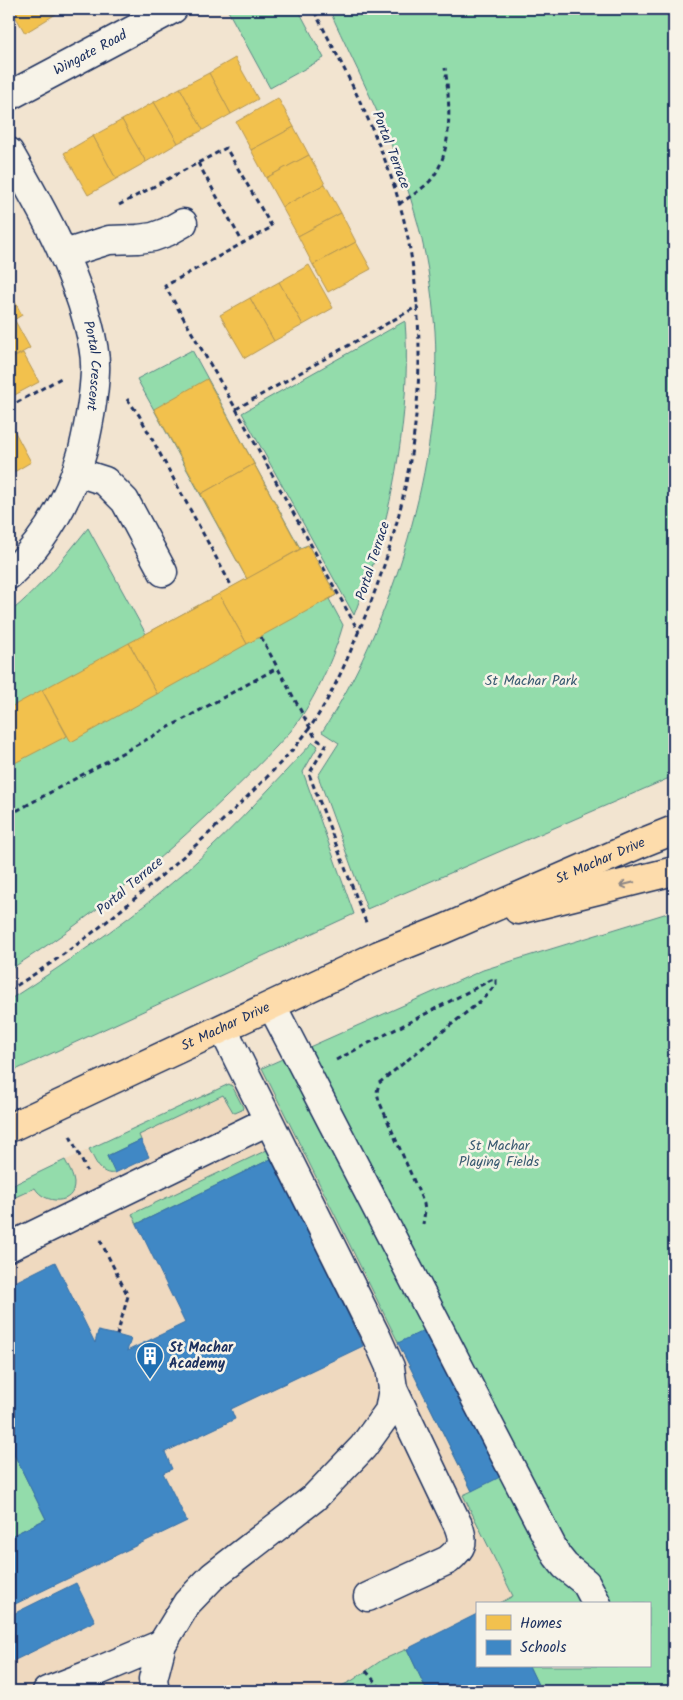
<svg xmlns="http://www.w3.org/2000/svg" width="683" height="1700" viewBox="0 0 683 1700" font-family="Kalam,sans-serif">
  <style>
    .built { fill: #efd9bf }
    .green { fill: #93dcab; stroke: #578684 }
    .homes { fill: #f2c14e; stroke: #b29553 }
    .schools { fill: #3f88c5; stroke: #346da6 }
    .lines { fill: none; stroke-linecap: round; stroke-linejoin: round }
    .minor-casing { stroke: #1b2f5e; stroke-width: 31 }
    .major-casing { stroke: #1b2f5e; stroke-width: 31 }
    .path { stroke: #1b2f5e; stroke-width: 3; stroke-dasharray: 5 4; stroke-linecap: butt }
    .minor { stroke: #f7f3e8; stroke-width: 28 }
    .major { stroke: #fddcac; stroke-width: 28 }
    .oneway { stroke: #8c8685 }
    .labels { text-anchor: middle; dominant-baseline: central; stroke-width: 5; stroke-linejoin: round; paint-order: stroke }
    .street-label { font-size: 14px; fill: #1b2f5e; stroke: #f7f3e8 }
    .park-label { font-size: 14px; fill: #395a71; stroke: #f7f3e8 }
    .poi-label { font-size: 14px; font-weight: bold; fill: #1b2f5e; stroke: #f7f3e8; text-anchor: start }
  </style>
  <rect width="100%" height="100%" fill="#f2e4d0"/>
  <filter id="ink" filterUnits="userSpaceOnUse"><feTurbulence type="fractalNoise" baseFrequency=".02" numOctaves="2"/><feDisplacementMap in="SourceGraphic" scale="10" xChannelSelector="R" yChannelSelector="G"/><feConvolveMatrix kernelMatrix="1 2 1 2 8 2 1 2 1" color-interpolation-filters="sRGB"/></filter>
  <g filter="url(#ink)">
    <path class="built" d="M 262,1068 L 472,1491 L 463,1495 L 517,1604 L 477,1604 L 477,1666 L 563,1691 L 9,1691 L 9,1187 Z"/>
    <g class="green">
      <path d="M 227,9 L 298,9 L 324,58 L 270,88 Z"/>
      <path d="M 329,9 L 674,9 L 674,776 L 367,909 L 318,776 L 339,743 L 322,732 C 392,625 443,459 435,331 C 432,290 426,249 414,210 C 394,139 359,75 329,9 Z"/>
      <path d="M 405,321 C 411,395 397,487 375,558 C 369,577 361,596 354,615 L 242,413 Z"/>
      <path d="M 192,350 L 300,548 L 308,545 L 336,595 L 329,599 L 343,625 C 334,657 314,701 294,727 C 289,734 282,740 276,747 C 260,764 243,781 225,798 C 159,861 87,922 9,970 L 9,613 C 39,589 64,558 88,528 L 146,634 L 247,579 L 137,379 Z"/>
      <path d="M 313,742 L 318,746 L 303,772 L 354,914 L 9,1073 L 9,1000 C 63,965 117,929 167,887 C 220,844 266,792 313,742 Z"/>
      <path d="M 674,911 L 674,1691 L 541,1691 L 529,1666 L 649,1666 L 649,1604 L 498,1604 L 513,1596 L 463,1495 L 472,1491 L 262,1068 L 483,970 Z"/>
      <path d="M 229,1084 L 232,1086 L 243,1107 L 242,1110 L 235,1113 L 233,1112 L 223,1095 L 139,1135 L 141,1140 L 107,1156 L 115,1173 C 100,1176 95,1160 89,1149 Z"/>
      <path d="M 269,1149 L 273,1158 L 137,1224 L 132,1214 Z"/>
      <path d="M 65,1160 C 69,1168 73,1175 74,1183 C 75,1206 44,1204 35,1188 L 9,1200 L 9,1187 Z"/>
      <path d="M 9,1444 L 46,1519 L 9,1537 Z"/>
      <path d="M 407,1649 L 427,1691 L 332,1691 L 353,1680 L 382,1660 Z"/>
    </g>
    <g class="homes">
      <path d="M 11,9 L 64,9 L 25,33 Z"/>
      <path d="M 235,58 L 258,99 L 231,114 L 209,73 Z"/>
      <path d="M 209,73 L 231,114 L 203,130 L 180,88 Z"/>
      <path d="M 180,88 L 203,130 L 178,143 L 154,102 Z"/>
      <path d="M 278,98 L 294,127 L 251,150 L 236,122 Z"/>
      <path d="M 154,102 L 178,143 L 146,162 L 122,120 Z"/>
      <path d="M 122,120 L 146,162 L 116,179 L 93,136 Z"/>
      <path d="M 294,127 L 309,155 L 266,178 L 251,150 Z"/>
      <path d="M 93,136 L 116,179 L 88,195 L 64,153 Z"/>
      <path d="M 309,155 L 325,184 L 282,207 L 266,178 Z"/>
      <path d="M 325,184 L 341,213 L 298,236 L 282,207 Z"/>
      <path d="M 341,213 L 356,242 L 313,265 L 298,236 Z"/>
      <path d="M 356,242 L 371,269 L 328,292 L 313,265 Z"/>
      <path d="M 309,265 L 333,308 L 303,325 L 279,282 Z"/>
      <path d="M 279,282 L 303,325 L 274,341 L 250,298 Z"/>
      <path d="M 9,291 L 22,315 L 9,323 Z"/>
      <path d="M 250,298 L 274,341 L 245,358 L 220,315 Z"/>
      <path d="M 14,319 L 30,348 L 9,360 L 9,323 Z"/>
      <path d="M 23,353 L 39,382 L 9,398 L 9,360 Z"/>
      <path d="M 207,379 L 254,464 L 201,494 L 154,409 Z"/>
      <path d="M 9,421 L 31,462 L 9,475 Z"/>
      <path d="M 254,464 L 300,549 L 247,579 L 201,494 Z"/>
      <path d="M 308,545 L 336,595 L 247,644 L 219,594 Z"/>
      <path d="M 219,594 L 247,644 L 157,694 L 129,643 Z"/>
      <path d="M 129,643 L 157,694 L 71,742 L 42,690 Z"/>
      <path d="M 42,690 L 67,736 L 9,766 L 9,708 Z"/>
    </g>
    <g class="schools">
      <path d="M 141,1140 L 149,1157 L 115,1173 L 107,1156 Z"/>
      <path d="M 273,1158 L 363,1346 L 231,1409 L 235,1419 L 165,1452 L 172,1469 L 163,1473 L 187,1521 L 9,1607 L 9,1537 L 46,1519 L 9,1444 L 9,1285 L 55,1262 L 95,1343 L 98,1331 L 117,1335 L 131,1339 L 127,1351 L 185,1323 L 137,1224 Z"/>
      <path d="M 433,1326 L 506,1474 L 472,1491 L 398,1343 Z"/>
      <path d="M 76,1583 L 95,1621 L 9,1663 L 9,1616 Z"/>
      <path d="M 477,1614 L 477,1666 L 529,1666 L 541,1691 L 427,1691 L 407,1649 Z"/>
    </g>
    <g class="lines">
      <defs>
        <g id="minor">
          <path id="s1" d="M 9,96 L 173,9"/>
          <path id="s2" d="M 9,152 C 40,206 72,262 88,323 C 92,338 96,355 95,371 C 94,398 89,424 83,450 C 70,498 45,541 9,575"/>
          <path d="M 64,254 L 109,240 L 138,239 L 153,237 L 167,232 L 183,223"/>
          <path d="M 77,472 L 105,481 L 125,501 L 163,572"/>
          <path d="M 272,1006 L 557,1556 L 565,1566 L 586,1583 L 597,1604"/>
          <path d="M 9,1247 L 268,1121"/>
          <path d="M 368,1597 L 448,1560 C 462,1548 465,1543 458,1525 L 393,1389"/>
          <path d="M 47,1691 L 91,1674 L 162,1644"/>
          <path d="M 155,1691 L 153,1679 L 162,1644 L 187,1603 L 213,1576 L 314,1498 L 363,1447 L 389,1411 L 393,1389 L 390,1367 L 377,1338 L 223,1029"/>
        </g>
        <g id="major">
          <path d="M 518,910 L 674,871"/>
          <path id="s3" d="M 9,1128 L 379,955 L 444,929 L 639,844 L 674,830"/>
        </g>
      </defs>
      <use href="#minor" class="minor-casing"/>
      <use href="#major" class="major-casing"/>
      <g class="path">
        <path d="M 198,163 L 243,243"/>
        <path d="M 399,204 C 410,197 421,190 430,181 C 454,154 450,100 445,68"/>
        <path d="M 119,205 L 226,148 L 272,227 L 165,286 L 236,409 L 359,632"/>
        <path d="M 127,399 L 139,415 L 232,587"/>
        <path d="M 9,407 L 61,378"/>
        <path d="M 236,409 L 418,306"/>
        <path d="M 261,637 L 316,739 L 326,745 L 309,774 L 367,925"/>
        <path d="M 9,815 L 277,668"/>
        <path d="M 9,990 C 80,948 145,891 206,836 C 228,816 248,796 269,775 C 283,760 299,744 311,726 C 331,697 345,665 358,633 C 414,506 435,365 406,229 C 389,153 349,77 313,9"/>
        <path d="M 336,1060 L 491,980 L 496,979 L 496,984 L 483,999 L 379,1083 L 377,1092 L 379,1101 L 424,1204 L 425,1211 L 423,1224"/>
        <path d="M 70,1136 L 87,1171"/>
        <path d="M 100,1240 L 128,1296 L 117,1335"/>
        <path d="M 366,1671 L 383,1691"/>
      </g>
      <use href="#minor" class="minor"/>
      <use href="#major" class="major"/>
    </g>
    <defs><path id="oneway-shaft" d="M-6 0H5M1.5-3L5.5 0L1.5 3" fill="none" stroke-width="1.6" stroke-linecap="round" stroke-linejoin="round" transform="scale(1.25)"/></defs>
    <use class="oneway" href="#oneway-shaft" transform="translate(627 884) rotate(166)"/>
  </g>
  <defs>
    <symbol id="building-pin" viewBox="-11 -11 22 30"><path d="M0 17L-7.5 6A9.5 9.5 0 1 1 7.5 6Z" fill="#1f6fb2" stroke="#f7f3e8"/><path d="M-4-6H4V6H1V3H-1V6H-4ZM-2.5-4.3h1.7v1.8h-1.7ZM.8-4.3h1.7v1.8H.8ZM-2.5-1h1.7V.8h-1.7ZM.8-1h1.7V.8H.8Z" fill="#fff"/></symbol>
  </defs>
  <g fill-rule="evenodd">
    <use href="#building-pin" x="134" y="1340" width="32" height="43"/>
  </g>
  <g class="labels">
    <g class="street-label">
      <text stroke="none"><textPath href="#s1" startOffset="92">Wingate Road</textPath></text>
      <text transform="translate(391 150) rotate(69)">Portal Terrace</text>
      <text stroke="none"><textPath href="#s2" startOffset="232">Portal Crescent</textPath></text>
      <text transform="translate(373 561) rotate(-72)">Portal Terrace</text>
      <text stroke="none"><textPath href="#s3" startOffset="649">St Machar Drive</textPath></text>
      <text transform="translate(130 886) rotate(-40)">Portal Terrace</text>
      <text stroke="none"><textPath href="#s3" startOffset="239">St Machar Drive</textPath></text>
    </g>
    <g class="park-label">
      <text x="531" y="681">St Machar Park</text>
      <text x="499" y="1146">St Machar<tspan x="499" dy="16">Playing Fields</tspan></text>
    </g>
    <g class="poi-label">
      <text x="169" y="1348">St Machar<tspan x="169" dy="16">Academy</tspan></text>
    </g>
  </g>
  <rect width="683" height="1700" fill="none" stroke="#f7f3e8" stroke-width="30"/>
  <rect x="15" y="15" width="653" height="1670" fill="none" stroke="#1b2f5e" stroke-width="2" filter="url(#ink)"/>
  <rect x="476" y="1602" width="175" height="65" fill="#f7f3e8" stroke="#9fa5b1"/>
  <rect x="486" y="1615" width="25" height="15" fill="#f2c14e" stroke="#9fa5b1"/>
  <text x="520" y="1628" font-size="15" fill="#1b2f5e">Homes</text>
  <rect x="486" y="1640" width="25" height="15" fill="#3f88c5" stroke="#9fa5b1"/>
  <text x="520" y="1652" font-size="15" fill="#1b2f5e">Schools</text>
</svg>
